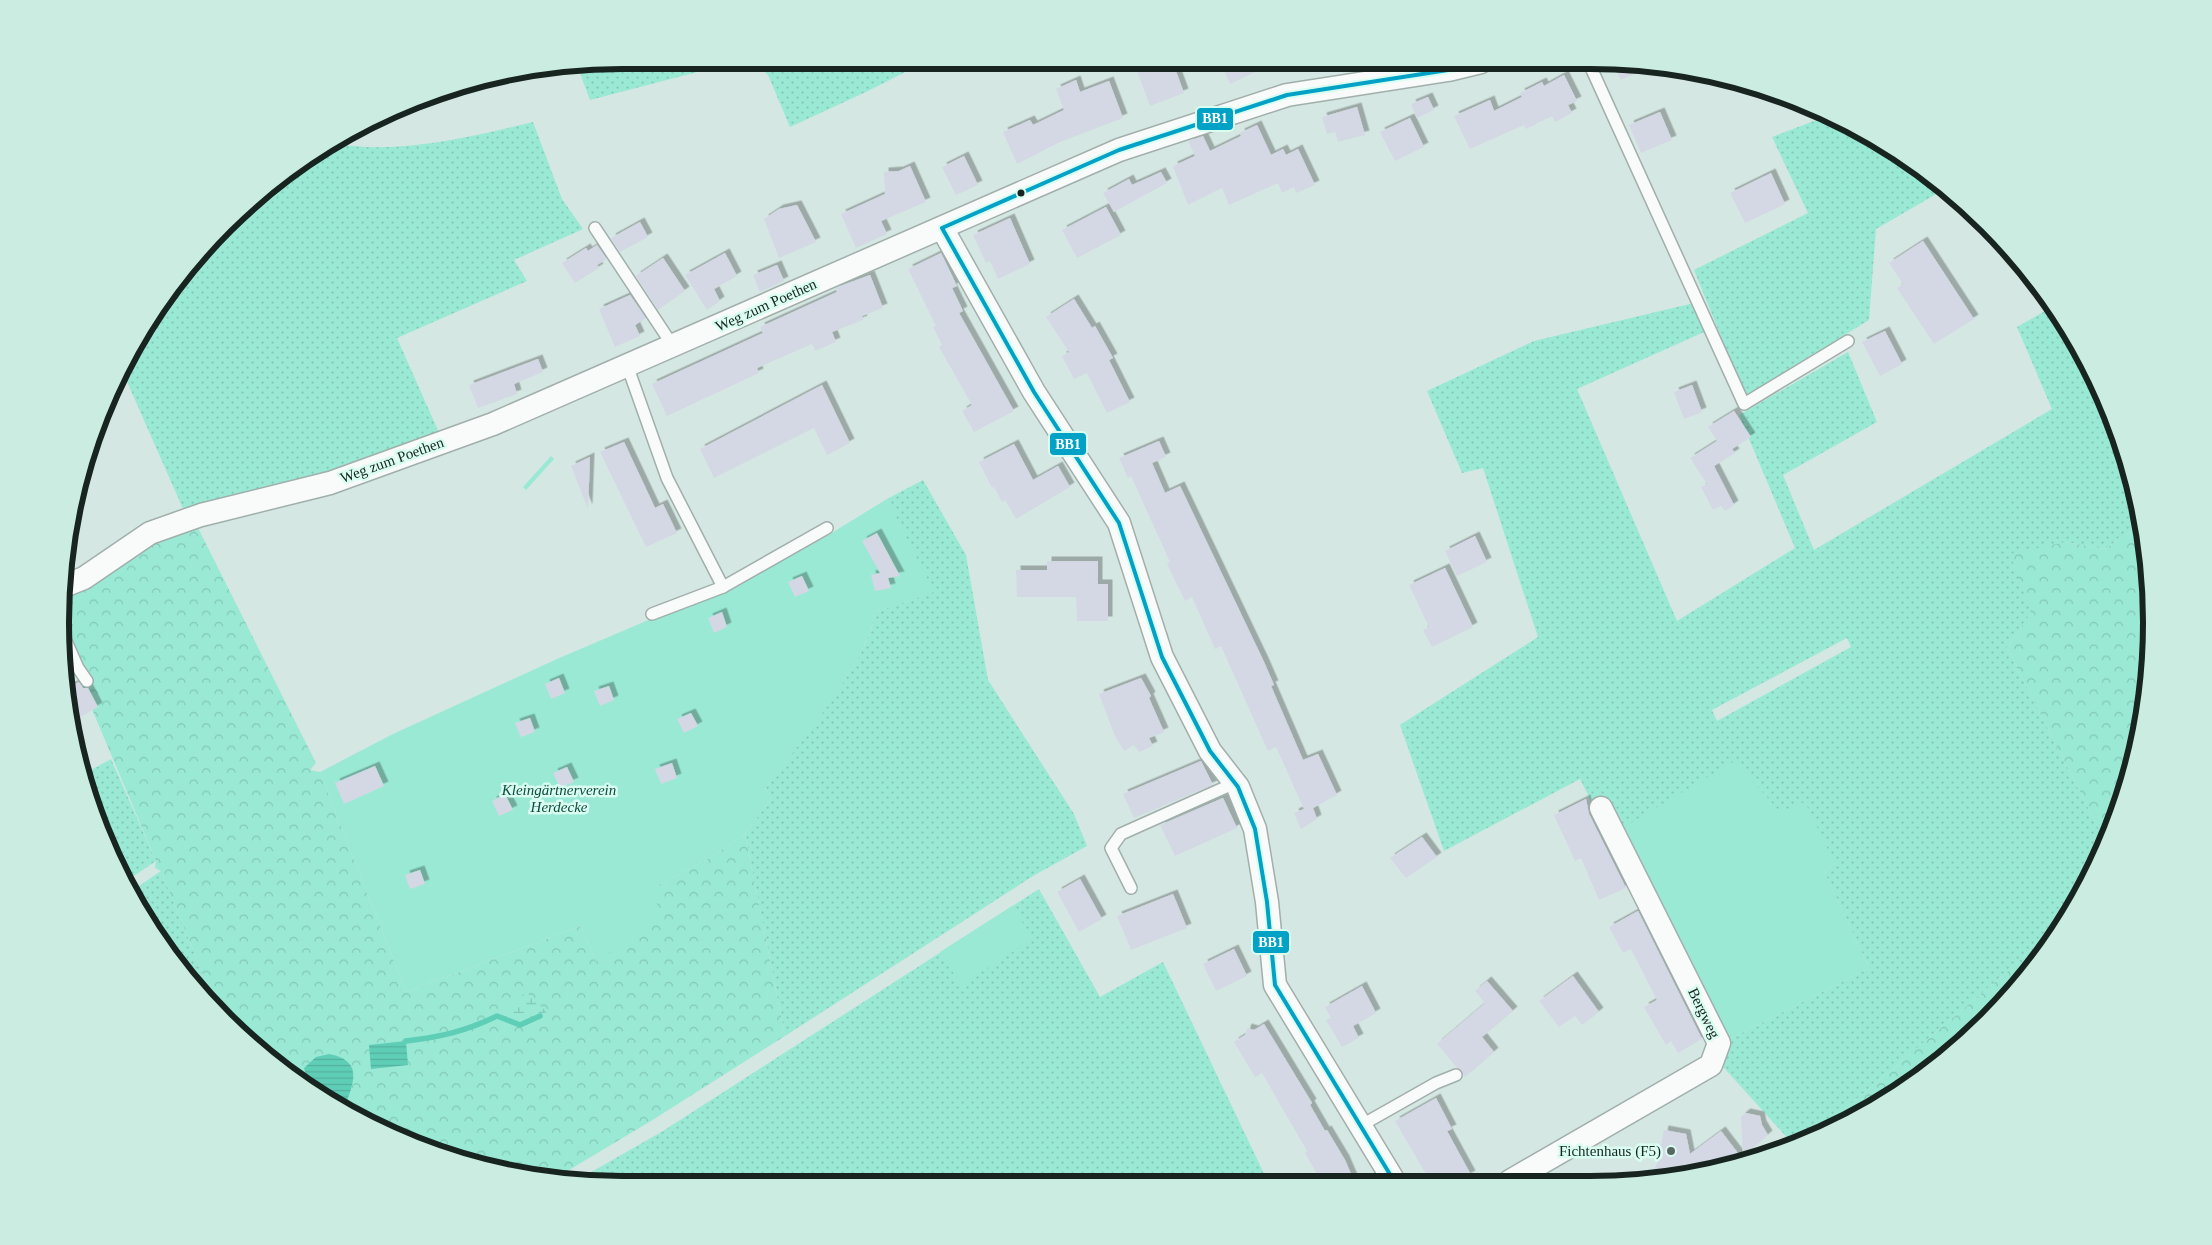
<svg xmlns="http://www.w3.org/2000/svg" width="2212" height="1245" viewBox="0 0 2212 1245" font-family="Georgia,serif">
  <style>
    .grass { fill: url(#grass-dots); fill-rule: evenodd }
    .forest { fill: url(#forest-crowns) }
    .wetland { fill: url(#wetland-marsh) }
    .garden { fill: #99e9d5 }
    .water { fill: url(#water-rules) }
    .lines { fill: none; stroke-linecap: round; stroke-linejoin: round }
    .stream { stroke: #5fceb7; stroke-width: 5.5 }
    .building { fill: #d4d8e4; filter: url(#shadow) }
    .service-casing { stroke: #a1afab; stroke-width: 14 }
    .minor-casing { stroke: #a1afab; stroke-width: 25 }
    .service { stroke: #f9fbfb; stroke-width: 11 }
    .minor { stroke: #f9fbfb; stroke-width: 22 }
    .bus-1-casing { stroke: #dafdf2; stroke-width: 8 }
    .bus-1 { stroke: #01a2c5; stroke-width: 4 }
    .bus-dot { fill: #172420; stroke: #dafdf2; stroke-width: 2 }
    .poi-dot { fill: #5a6864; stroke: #dafdf2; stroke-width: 2 }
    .labels { text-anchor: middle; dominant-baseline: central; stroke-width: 5; stroke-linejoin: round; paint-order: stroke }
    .street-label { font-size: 15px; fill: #172420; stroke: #dafdf2 }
    .park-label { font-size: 15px; font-style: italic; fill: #0e4b3e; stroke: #dafdf2 }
    .poi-label { font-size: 15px; fill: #172420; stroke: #dafdf2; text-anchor: end }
    .rim { fill: none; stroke: #172420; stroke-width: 6 }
    .line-badge { stroke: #dafdf2; stroke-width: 2 }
    .badge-label { font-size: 14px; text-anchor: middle; font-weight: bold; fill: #fff }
  </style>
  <defs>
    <pattern id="grass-dots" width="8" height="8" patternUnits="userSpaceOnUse" patternTransform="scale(1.25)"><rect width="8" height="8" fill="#99e9d5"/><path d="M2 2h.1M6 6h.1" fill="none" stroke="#83c8b7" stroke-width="1.8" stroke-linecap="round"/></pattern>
    <pattern id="forest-crowns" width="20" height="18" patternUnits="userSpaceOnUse" patternTransform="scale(1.25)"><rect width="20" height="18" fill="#99e9d5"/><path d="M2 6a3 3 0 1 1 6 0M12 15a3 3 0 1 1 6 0" fill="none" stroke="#83c8b7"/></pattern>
    <pattern id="wetland-marsh" width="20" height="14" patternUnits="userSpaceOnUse" patternTransform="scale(1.25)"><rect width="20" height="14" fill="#99e9d5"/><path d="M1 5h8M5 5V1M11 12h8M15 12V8" fill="none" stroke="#83c8b7"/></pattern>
    <pattern id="water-rules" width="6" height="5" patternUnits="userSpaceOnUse" patternTransform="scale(1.25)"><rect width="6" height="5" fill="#5fceb7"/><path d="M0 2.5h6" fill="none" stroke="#52b19d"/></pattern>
    <filter id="shadow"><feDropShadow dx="4.5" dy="-4.5" stdDeviation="0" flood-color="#0004"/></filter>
  </defs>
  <rect width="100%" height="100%" fill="#d5e7e2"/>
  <g class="grass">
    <path d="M 728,64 L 590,100 L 577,65 Z"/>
    <path d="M 756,64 L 921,64 L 866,92 L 790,127 L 768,75 Z"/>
    <path d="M 1827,116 L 1871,136 L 1945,189 L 1876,229 L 1869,320 L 1745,396 L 1694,270 L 1808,213 L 1772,137 Z"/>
    <path d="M 533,122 L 562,199 L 583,229 L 514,260 L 527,281 L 397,338 L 440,435 L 325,475 L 184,511 L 121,368 L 155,310 L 225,225 L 280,176 L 333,143 C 395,156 472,137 533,122 Z"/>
    <path d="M 1694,303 L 1704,332 L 1577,389 L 1677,621 L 1795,548 L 1739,415 L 1848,352 L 1877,422 L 1783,475 L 1814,550 L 2052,409 L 2017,327 L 2052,307 L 2094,374 L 2133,477 L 2141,524 L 2105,549 L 2065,542 L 2031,613 L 2007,648 L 2105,841 L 2076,904 L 2068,915 L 2007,972 L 1819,1131 L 1793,1144 L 1716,1059 L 1726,1041 L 1869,968 L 1824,871 L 1835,864 L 1780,812 L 1619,830 L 1593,805 L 1580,779 L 1444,851 L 1400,725 L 1538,637 L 1483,468 L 1462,473 L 1427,391 L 1534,341 ZM 1847,638 L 1851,647 L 1717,721 L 1712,710 Z"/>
    <path d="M 923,480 L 966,555 L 988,680 L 1074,814 L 1087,846 L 1033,876 L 785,1036 L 745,834 L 771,799 L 765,789 C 792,752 873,655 875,612 L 933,592 L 887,499 Z"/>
    <path d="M 111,759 L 156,861 L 125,882 L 103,837 L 84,774 Z"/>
    <path d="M 161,871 L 218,1011 L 199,993 L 136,904 L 130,892 Z"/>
    <path d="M 1039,889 L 1100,997 L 1163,962 L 1268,1182 L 586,1184 L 574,1182 L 663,1131 Z"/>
  </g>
  <g class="forest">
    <path d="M 195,522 L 316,763 L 310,770 L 320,772 L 406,992 L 581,926 L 596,961 L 652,888 L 705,861 L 745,834 L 785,1036 L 651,1121 L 554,1179 L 477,1166 L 341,1109 L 337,1107 L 346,1103 L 307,1080 L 309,1086 L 252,1046 L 218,1011 L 161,871 L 155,868 L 156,861 L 62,638 L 63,593 L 151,540 Z"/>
    <path d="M 2141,524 L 2151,586 L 2147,696 L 2122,804 L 2105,841 L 2007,648 L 2031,613 L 2010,554 L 2065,542 L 2105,549 Z"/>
    <path d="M 2068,915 L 2008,994 L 1980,1018 L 1984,1023 L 1902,1090 L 1819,1131 L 2007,972 Z"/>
  </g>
  <path class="wetland" d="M 526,992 L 547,1012 L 520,1025 L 497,1016 Z"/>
  <g class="garden">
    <path d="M 551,456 L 554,459 L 526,490 L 523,487 Z"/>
    <path d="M 887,499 L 934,592 L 875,612 C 872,656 793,752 765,789 L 771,799 L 745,834 L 705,861 L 652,888 L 662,920 L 596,961 L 581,926 L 406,992 L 320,772 L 393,734 L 557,659 L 679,607 L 720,594 L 830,534 Z"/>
    <path d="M 1735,761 L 1780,812 L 1805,802 L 1835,864 L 1824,871 L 1869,968 L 1726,1041 L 1619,830 Z"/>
    <path d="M 1012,906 L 1033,939 L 961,985 L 940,952 Z"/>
  </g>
  <g class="water">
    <path d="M 406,1041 L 408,1065 L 371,1069 L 369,1045 Z"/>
    <path d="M 329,1054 C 360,1060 356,1078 346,1103 L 337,1107 L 309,1086 L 304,1068 L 316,1057 Z"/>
  </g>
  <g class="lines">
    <path class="stream" d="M 406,1041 C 441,1037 466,1031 497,1016 L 520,1025 L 540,1016"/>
  </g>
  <g class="building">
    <path d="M 1612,61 L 1626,61 L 1652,66 L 1621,80 Z"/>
    <path d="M 1277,62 L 1230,84 L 1221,63 Z"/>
    <path d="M 1157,63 L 1173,63 L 1184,93 L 1150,106 L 1137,71 Z"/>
    <path d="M 1564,75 L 1577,101 L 1568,105 L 1572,113 L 1555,122 L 1552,116 L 1526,129 L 1524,125 L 1470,149 L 1454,116 L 1490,100 L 1494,111 L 1522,97 L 1520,93 L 1542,82 L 1544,86 Z"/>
    <path d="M 1076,80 L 1080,92 L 1109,81 L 1123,118 L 1060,142 L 1017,164 L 1003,132 L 1030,120 L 1033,125 L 1064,110 L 1056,89 Z"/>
    <path d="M 1428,97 L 1434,110 L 1417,118 L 1411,104 Z"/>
    <path d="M 1357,107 L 1365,135 L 1338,142 L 1335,132 L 1327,134 L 1322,117 Z"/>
    <path d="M 1660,112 L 1672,140 L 1641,153 L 1629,125 Z"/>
    <path d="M 1410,118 L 1424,147 L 1395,161 L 1380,132 Z"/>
    <path d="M 1257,125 L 1271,155 L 1283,149 L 1286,155 L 1298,149 L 1315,185 L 1296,193 L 1294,187 L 1282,193 L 1278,183 L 1229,205 L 1222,188 L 1188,205 L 1173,166 L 1195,156 L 1188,141 L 1203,136 L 1210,151 L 1241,136 L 1240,133 Z"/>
    <path d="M 964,156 L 978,185 L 956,195 L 942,167 Z"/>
    <path d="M 910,166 L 926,202 L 881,221 L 887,234 L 856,248 L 841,214 L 885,194 L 884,172 L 899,171 Z"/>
    <path d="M 1161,172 L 1167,183 L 1114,212 L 1103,193 L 1129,179 L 1132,185 Z"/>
    <path d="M 1771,173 L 1785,204 L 1745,223 L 1730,193 Z"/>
    <path d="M 797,205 L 816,242 L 779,258 L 764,219 L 779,209 Z"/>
    <path d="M 1106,207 L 1121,235 L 1077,258 L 1062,230 Z"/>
    <path d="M 1010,218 L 1030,264 L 998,279 L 990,261 L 986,263 L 973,235 Z"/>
    <path d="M 640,222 L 648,237 L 620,252 L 611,238 Z"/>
    <path d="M 1923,241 L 1974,319 L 1934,344 L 1897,288 L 1903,284 L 1889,263 Z"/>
    <path d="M 597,245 L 607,259 L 597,265 L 599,268 L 575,283 L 562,263 L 586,248 L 588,251 Z"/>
    <path d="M 725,253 L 737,276 L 714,289 L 720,301 L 707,310 L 685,275 Z"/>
    <path d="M 941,253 L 957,286 L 952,288 L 963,311 L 959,313 L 1014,411 L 974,432 L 962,411 L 972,405 L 939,347 L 942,345 L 933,327 L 936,326 L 908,269 Z"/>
    <path d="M 663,258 L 685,291 L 658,310 L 636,276 Z"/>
    <path d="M 777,265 L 784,281 L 760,292 L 753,275 Z"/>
    <path d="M 870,275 L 883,308 L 862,316 L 863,320 L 832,332 L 836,342 L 815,351 L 812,344 L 757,368 L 759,373 L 667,416 L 652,384 L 763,333 L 760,327 L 837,292 L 835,288 Z"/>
    <path d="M 630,295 L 646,318 L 635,325 L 640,336 L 615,347 L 599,309 Z"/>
    <path d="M 1074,299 L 1092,328 L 1095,326 L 1113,358 L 1109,360 L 1130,402 L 1107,413 L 1087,373 L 1074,379 L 1062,356 L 1069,352 L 1046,317 Z"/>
    <path d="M 1885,331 L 1902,364 L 1880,376 L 1862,342 Z"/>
    <path d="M 538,359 L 543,372 L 514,384 L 517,394 L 478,408 L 469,385 Z"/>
    <path d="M 822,385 L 850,443 L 827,455 L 814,428 L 714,478 L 700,449 Z"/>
    <path d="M 1692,385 L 1702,412 L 1684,419 L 1674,392 Z"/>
    <path d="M 1734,411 L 1751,437 L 1732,449 L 1735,453 L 1714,466 L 1734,505 L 1725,511 L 1721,506 L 1713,510 L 1701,487 L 1707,484 L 1690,458 L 1717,441 L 1708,427 Z"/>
    <path d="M 1159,441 L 1166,457 L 1152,463 L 1165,493 L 1180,486 L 1264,662 L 1274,685 L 1271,686 L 1303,760 L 1318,754 L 1337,795 L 1313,808 L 1317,819 L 1301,829 L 1294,813 L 1304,809 L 1276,747 L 1268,751 L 1221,646 L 1215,649 L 1192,597 L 1185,601 L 1167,564 L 1170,562 L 1131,476 L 1128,478 L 1119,458 Z"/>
    <path d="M 624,442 L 655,508 L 663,504 L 677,533 L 646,547 L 600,452 Z"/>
    <path d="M 1014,444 L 1033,480 L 1058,466 L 1070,487 L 1016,519 L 1005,500 L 1002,502 L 994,487 L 992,488 L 979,462 Z"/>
    <path d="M 590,457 L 588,509 L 571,466 Z"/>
    <path d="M 877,533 L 900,576 L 888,578 L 891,588 L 875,591 L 871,575 L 880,573 L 862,541 Z"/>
    <path d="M 1475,536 L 1487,562 L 1457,576 L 1445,551 Z"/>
    <path d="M 1047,561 L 1098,561 L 1098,584 L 1108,584 L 1108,621 L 1077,621 L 1076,597 L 1017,597 L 1016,570 L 1047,570 Z"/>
    <path d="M 1445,568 L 1473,627 L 1432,647 L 1423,630 L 1429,627 L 1409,585 Z"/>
    <path d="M 802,576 L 809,591 L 795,597 L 788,582 Z"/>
    <path d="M 722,612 L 727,627 L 714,633 L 708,618 Z"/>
    <path d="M 559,678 L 565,693 L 551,699 L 545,684 Z"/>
    <path d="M 1141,678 L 1151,696 L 1149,698 L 1164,732 L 1149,738 L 1153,746 L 1139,752 L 1134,745 L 1124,751 L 1115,736 L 1099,694 Z"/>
    <path d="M 79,682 L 83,688 L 88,688 L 98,707 L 70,723 L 65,689 Z"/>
    <path d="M 609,686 L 614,700 L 600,706 L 594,691 Z"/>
    <path d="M 691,713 L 698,726 L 684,733 L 677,719 Z"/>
    <path d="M 530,718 L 535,732 L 521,737 L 515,723 Z"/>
    <path d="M 1201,761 L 1213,785 L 1134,818 L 1123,794 Z"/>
    <path d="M 672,763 L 677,778 L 661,784 L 655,769 Z"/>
    <path d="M 375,766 L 384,786 L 344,804 L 335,783 Z"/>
    <path d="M 567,767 L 574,782 L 560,788 L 553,773 Z"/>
    <path d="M 505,794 L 513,810 L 499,816 L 492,801 Z"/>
    <path d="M 1223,798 L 1237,828 L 1175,856 L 1160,825 Z"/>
    <path d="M 1586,799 L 1589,814 L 1626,888 L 1599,900 L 1581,858 L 1575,861 L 1554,815 Z"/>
    <path d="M 1422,837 L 1437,857 L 1406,878 L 1390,858 Z"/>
    <path d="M 420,870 L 425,884 L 410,889 L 405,875 Z"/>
    <path d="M 1080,879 L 1102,919 L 1079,932 L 1057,892 Z"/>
    <path d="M 1173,894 L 1187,928 L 1131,950 L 1117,916 Z"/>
    <path d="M 1638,911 L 1702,1039 L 1678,1053 L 1671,1041 L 1666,1045 L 1644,1007 L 1657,1000 L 1631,949 L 1623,953 L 1609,927 Z"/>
    <path d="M 1234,949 L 1247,976 L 1216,991 L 1203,964 Z"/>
    <path d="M 1573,976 L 1599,1012 L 1582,1025 L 1575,1016 L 1559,1027 L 1539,1001 Z"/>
    <path d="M 1487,981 L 1513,1011 L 1482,1037 L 1494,1052 L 1465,1077 L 1437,1044 L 1485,1003 L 1475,991 Z"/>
    <path d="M 1362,986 L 1376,1013 L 1353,1026 L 1359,1038 L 1342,1047 L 1326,1020 L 1331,1018 L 1325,1007 Z"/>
    <path d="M 1264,1024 L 1312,1103 L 1310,1105 L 1325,1131 L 1327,1130 L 1345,1160 L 1354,1181 L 1321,1181 L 1305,1153 L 1307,1151 L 1262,1073 L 1255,1077 L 1234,1042 L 1245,1035 L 1247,1028 L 1254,1030 Z"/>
    <path d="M 1436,1098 L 1452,1129 L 1447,1131 L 1471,1175 L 1459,1181 L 1430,1181 L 1395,1121 Z"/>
    <path d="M 1746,1113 L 1760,1116 L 1762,1125 L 1768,1135 L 1743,1156 L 1741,1117 Z"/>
    <path d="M 1664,1130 L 1686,1134 L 1690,1154 L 1721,1131 L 1744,1161 L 1715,1168 L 1677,1168 L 1673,1178 L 1649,1180 L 1658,1161 Z"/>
  </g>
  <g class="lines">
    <defs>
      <g id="service">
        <path d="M 1588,61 L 1744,404 L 1848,341"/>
        <path d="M 595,228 L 673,346"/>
        <path d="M 627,365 L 667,478 L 723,587"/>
        <path d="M 652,614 L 723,587 L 827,528"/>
        <path d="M 62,632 L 78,668 L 87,681"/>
        <path d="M 1131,888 L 1111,848 L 1121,834 L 1235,783"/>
        <path d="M 1360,1126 L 1436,1083 L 1456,1075"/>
      </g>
      <g id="minor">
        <path d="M 942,228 L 1034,392 L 1119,523 L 1162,657 L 1210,751 L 1238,787 L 1255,829 L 1267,902 L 1275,985 L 1394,1181"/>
        <path d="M 64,586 L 84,578 L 150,533 L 201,515 L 330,483 L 493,424 L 1119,150 L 1287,95 L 1448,70 L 1481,62"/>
        <path d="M 1510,1181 L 1711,1065 L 1719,1043 L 1601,808"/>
      </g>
    </defs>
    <use href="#service" class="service-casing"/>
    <use href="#minor" class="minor-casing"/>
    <use href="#service" class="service"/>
    <use href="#minor" class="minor"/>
    <defs>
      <path id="bus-1" d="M 1394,1181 L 1275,985 L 1267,902 L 1255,829 L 1238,787 L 1210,751 L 1162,657 L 1119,523 L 1034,392 L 942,228 L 1119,150 L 1287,95 L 1448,70 L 1481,62"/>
    </defs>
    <use href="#bus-1" class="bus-1-casing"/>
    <use href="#bus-1" class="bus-1"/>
  </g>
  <circle class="bus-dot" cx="1021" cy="193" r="4.5"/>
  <circle class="poi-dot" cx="1671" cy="1151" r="5"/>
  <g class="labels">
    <g class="street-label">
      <text transform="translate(766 305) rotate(-24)">Weg zum Poethen</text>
      <text transform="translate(392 460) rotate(-20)">Weg zum Poethen</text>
      <text transform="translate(1704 1013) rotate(64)">Bergweg</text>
    </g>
    <g class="park-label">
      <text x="559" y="790">Kleingärtnerverein<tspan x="559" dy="17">Herdecke</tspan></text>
    </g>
    <g class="poi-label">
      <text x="1661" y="1151">Fichtenhaus (F5)</text>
    </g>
  </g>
  <path d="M0 0H2212V1245H0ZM622 69H1590A553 553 0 0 1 2143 622V623A553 553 0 0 1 1590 1176H622A553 553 0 0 1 69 623V622A553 553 0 0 1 622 69Z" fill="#caece1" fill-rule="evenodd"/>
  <path class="rim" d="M622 69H1590A553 553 0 0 1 2143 622V623A553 553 0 0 1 1590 1176H622A553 553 0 0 1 69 623V622A553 553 0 0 1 622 69Z"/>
  <g class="line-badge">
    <rect x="1196" y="107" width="38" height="24" rx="5" fill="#01a2c5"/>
    <rect x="1049" y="432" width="38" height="24" rx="5" fill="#01a2c5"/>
    <rect x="1252" y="930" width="38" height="24" rx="5" fill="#01a2c5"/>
  </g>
  <g class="badge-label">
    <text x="1215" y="123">BB1</text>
    <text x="1068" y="449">BB1</text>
    <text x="1271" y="947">BB1</text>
  </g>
</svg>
